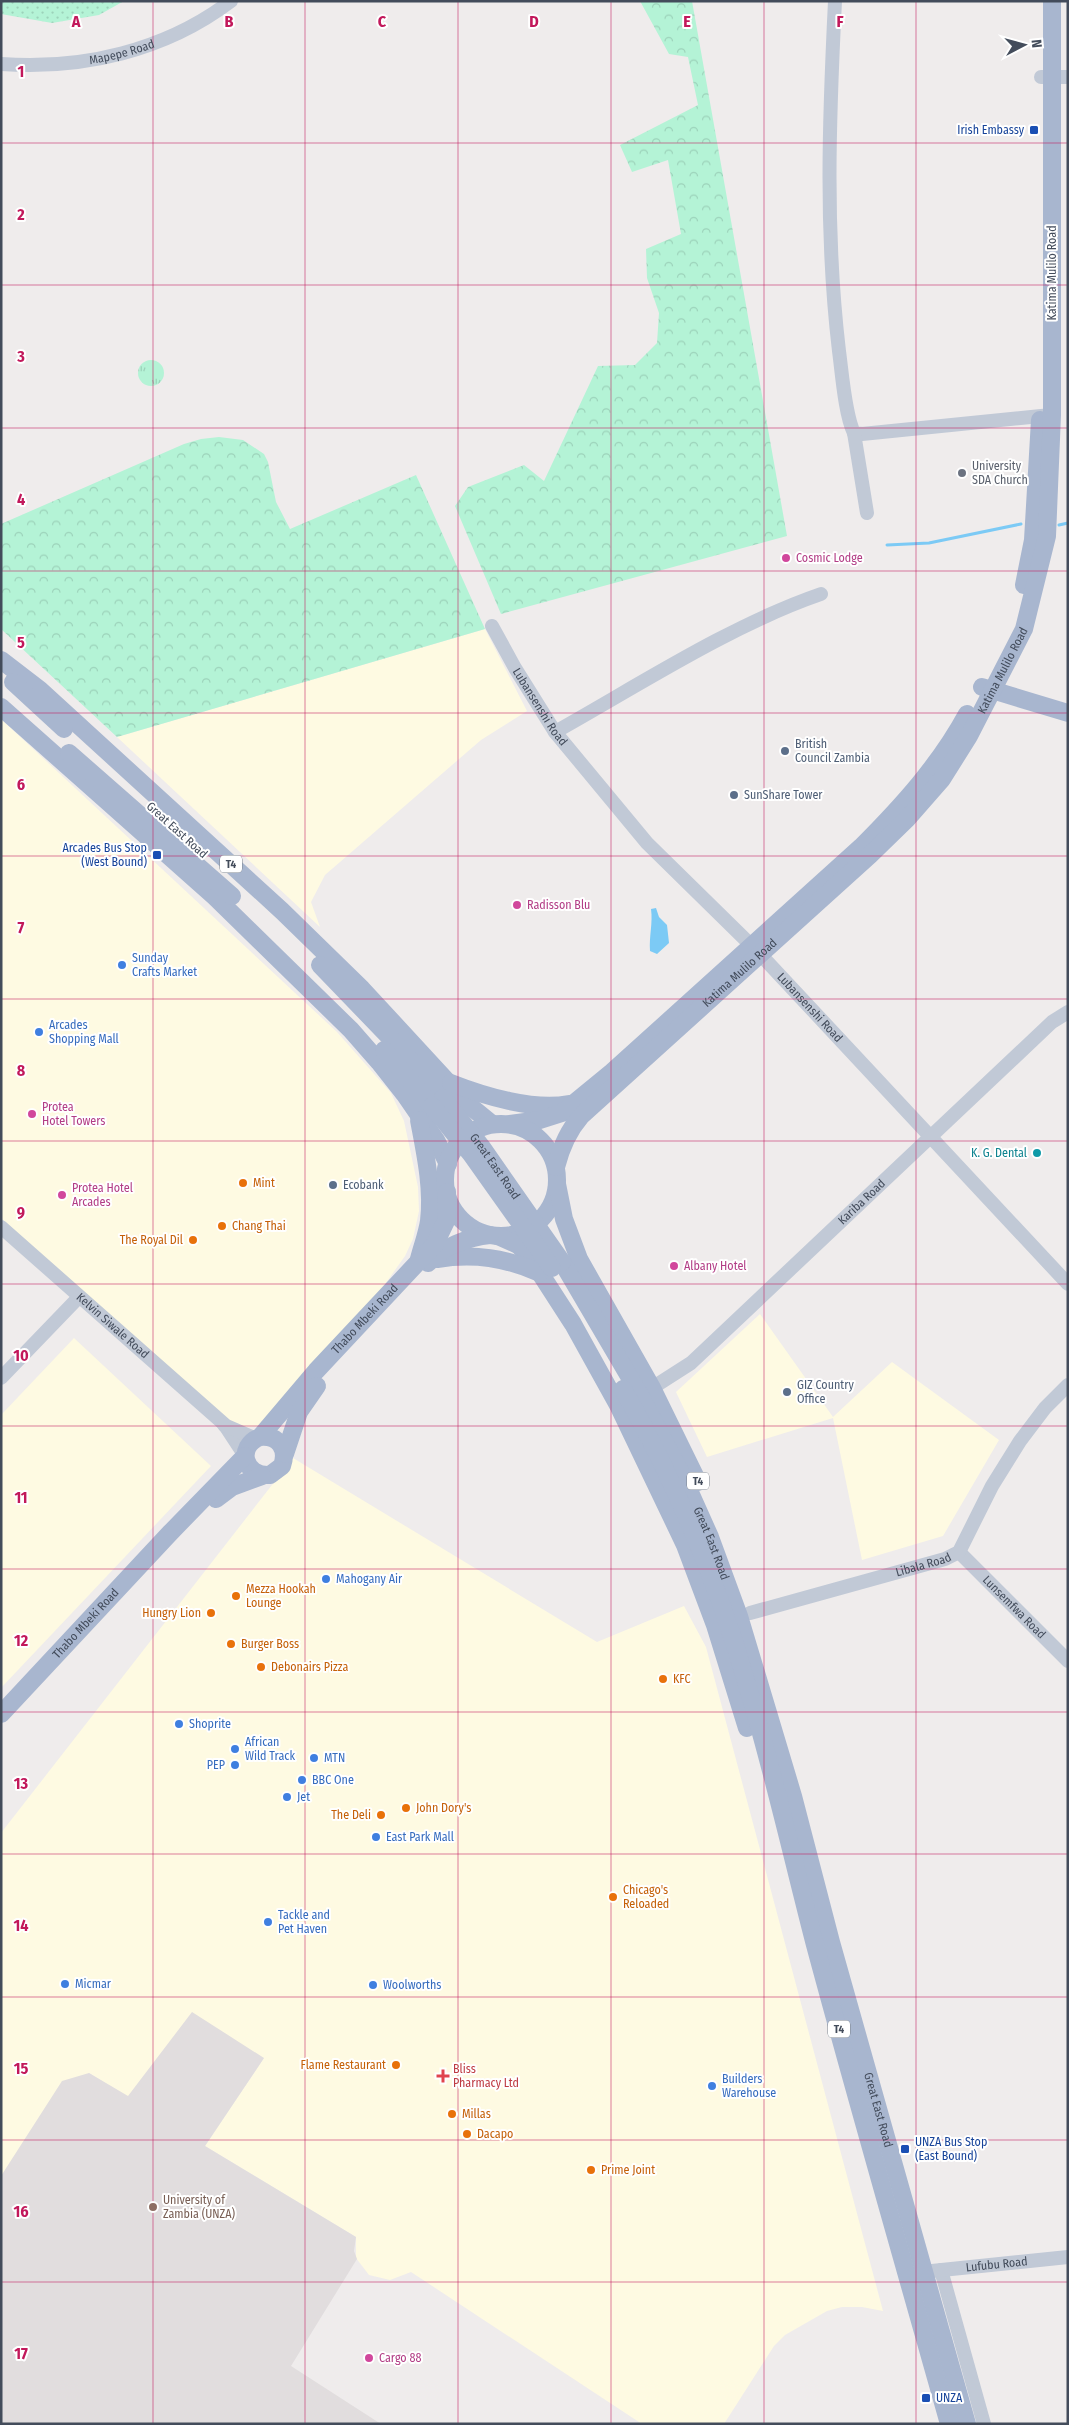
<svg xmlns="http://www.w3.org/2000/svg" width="1069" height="2425" viewBox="0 0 1069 2425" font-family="'Fira Sans Condensed',sans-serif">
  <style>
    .commercial { fill: #fefae2 }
    .education { fill: #e1ddde }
    .grass { fill: url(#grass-tufts) }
    .forest { fill: url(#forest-crowns) }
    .park { fill: url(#park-dots) }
    .water { fill: #7ccaf5 }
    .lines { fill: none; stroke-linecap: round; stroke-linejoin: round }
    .stream { stroke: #7ccaf5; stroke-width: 3 }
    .minor { stroke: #c1c9d6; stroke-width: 14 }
    .major { stroke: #a8b6cf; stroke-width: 18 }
    .major-bridge { stroke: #a8b6cf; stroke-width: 18 }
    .grid { fill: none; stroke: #c2185b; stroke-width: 1; stroke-opacity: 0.55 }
    .transit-dot { fill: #1a4fb4; stroke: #fff; stroke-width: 2 }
    .worship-dot { fill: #6b7280; stroke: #fff; stroke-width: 2 }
    .hotel-dot { fill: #d1479c; stroke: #fff; stroke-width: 2 }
    .service-dot { fill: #5c6f8a; stroke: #fff; stroke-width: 2 }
    .shop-dot { fill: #3f7fe0; stroke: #fff; stroke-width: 2 }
    .culture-dot { fill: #0f9aa8; stroke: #fff; stroke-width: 2 }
    .food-dot { fill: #e8710a; stroke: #fff; stroke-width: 2 }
    .health-dot { fill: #e0444e; stroke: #fff; stroke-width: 2 }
    .education-dot { fill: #8d6e63; stroke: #fff; stroke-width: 2 }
    .labels { text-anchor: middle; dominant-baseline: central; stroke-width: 4; stroke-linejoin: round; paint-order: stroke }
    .shield { fill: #fff; stroke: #7b828c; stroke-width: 1 }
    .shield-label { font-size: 11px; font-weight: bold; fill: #434c5b }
    .street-label { font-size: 12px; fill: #434c5b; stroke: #fff }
    .transit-label { font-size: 12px; fill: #164399; stroke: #fff; text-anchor: end }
    .worship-label { font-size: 12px; fill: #5b616d; stroke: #fff; text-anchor: start }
    .hotel-label { font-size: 12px; fill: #b23c85; stroke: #fff; text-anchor: start }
    .service-label { font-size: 12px; fill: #4e5e75; stroke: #fff; text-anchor: start }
    .shop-label { font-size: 12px; fill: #366cbe; stroke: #fff; text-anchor: start }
    .culture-label { font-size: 12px; fill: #0d838f; stroke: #fff; text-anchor: end }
    .food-label { font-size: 12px; fill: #c56008; stroke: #fff; text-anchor: start }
    .health-label { font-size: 12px; fill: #be3a42; stroke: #fff; text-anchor: start }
    .education-label { font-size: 12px; fill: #785e54; stroke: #fff; text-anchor: start }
    .grid-label { font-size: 16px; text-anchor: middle; font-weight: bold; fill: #c2185b; stroke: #fff; stroke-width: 4; stroke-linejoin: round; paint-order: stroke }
  </style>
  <defs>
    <pattern id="grass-tufts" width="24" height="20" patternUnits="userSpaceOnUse" patternTransform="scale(1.25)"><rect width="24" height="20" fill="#b4f3d6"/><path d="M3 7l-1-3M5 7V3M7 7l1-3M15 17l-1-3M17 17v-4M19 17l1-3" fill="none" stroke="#9cd2ba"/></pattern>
    <pattern id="forest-crowns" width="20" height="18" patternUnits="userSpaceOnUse" patternTransform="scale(1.25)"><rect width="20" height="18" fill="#b4f3d6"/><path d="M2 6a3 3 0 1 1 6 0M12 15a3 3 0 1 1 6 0" fill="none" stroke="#9cd2ba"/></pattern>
    <pattern id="park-dots" width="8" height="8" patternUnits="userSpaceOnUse" patternTransform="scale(1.25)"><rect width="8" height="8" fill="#b4f3d6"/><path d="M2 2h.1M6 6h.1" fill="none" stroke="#9cd2ba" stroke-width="1.8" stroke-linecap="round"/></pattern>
  </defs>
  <rect width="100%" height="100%" fill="#efecec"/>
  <g class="commercial">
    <path d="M 485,629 L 527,711 L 481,740 L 325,875 L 311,902 L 320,927 L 117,737 Z"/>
    <path d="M 1,719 L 337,1032 L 391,1093 L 404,1121 L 418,1187 L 419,1211 L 413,1239 L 405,1256 L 383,1287 L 263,1426 L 235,1428 L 1,1218 Z"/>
    <path d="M 760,1314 L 833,1417 L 892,1362 L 999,1440 L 943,1536 L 862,1560 L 833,1418 L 707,1457 L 676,1392 Z"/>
    <path d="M 74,1338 L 211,1466 L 1,1688 L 1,1415 Z"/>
    <path d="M 293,1458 L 597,1642 L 684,1606 L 706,1647 L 883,2311 L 862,2307 L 842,2307 L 827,2311 L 785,2335 L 774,2346 L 724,2424 L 642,2424 L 411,2272 L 390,2280 L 369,2275 L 356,2258 L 356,2237 L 205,2146 L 264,2058 L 128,2097 L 89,2073 L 1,2176 L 1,1833 Z"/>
  </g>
  <path class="education" d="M 192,2012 L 264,2058 L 205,2146 L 356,2237 L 354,2251 L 357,2259 L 291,2366 L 381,2424 L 1,2424 L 1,2176 L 62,2081 L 89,2073 L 128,2096 Z"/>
  <circle class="grass" cx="151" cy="373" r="13"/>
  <g class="forest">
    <path d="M 640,1 L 692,1 L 787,536 L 501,614 L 455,506 L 468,487 L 524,465 L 544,481 L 598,366 L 635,365 L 657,343 L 659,313 L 647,278 L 646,249 L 681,234 L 668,160 L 632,172 L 620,145 L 698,105 L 688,57 L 669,54 Z"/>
    <path d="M 219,437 L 243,440 L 264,454 L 268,462 L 276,502 L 290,529 L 416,475 L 485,629 L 117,737 L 1,629 L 1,524 L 184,444 L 201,439 Z"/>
  </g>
  <path class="park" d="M 1,1 L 124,1 L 99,15 L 52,23 L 1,14 Z"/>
  <path class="water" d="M 656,908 L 659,917 L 667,925 L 669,943 L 657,954 L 650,951 C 649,936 653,923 651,909 Z"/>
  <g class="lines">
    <g class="stream">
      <path d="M 1059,525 L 1068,523"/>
      <path d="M 887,545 L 929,543 L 1021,524"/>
    </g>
    <g class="minor">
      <path d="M 835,1 C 829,121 825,232 839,351 C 842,373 845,415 854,433 L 862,434 L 1051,415"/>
      <path id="s1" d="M 1,64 C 82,70 165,51 231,1"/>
      <path d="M 1041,77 L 1068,77"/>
      <path d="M 854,433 L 867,513"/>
      <path id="s2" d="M 492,626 L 515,668 L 555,732 L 647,843 L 760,954 L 1068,1284"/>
      <path d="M 555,732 C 639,685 731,625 821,594"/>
      <path id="s3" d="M 1,1227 L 224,1424 L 245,1456"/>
      <path d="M 1,1378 L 79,1297"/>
      <path id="s4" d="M 652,1388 L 691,1363 L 1052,1022 L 1068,1012"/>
      <path d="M 224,1425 L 256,1439"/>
      <path id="s5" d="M 959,1552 L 1068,1661"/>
      <path id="s6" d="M 750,1613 L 945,1559 L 959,1552 L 992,1486 L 1020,1441 L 1045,1408 L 1068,1385"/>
      <path d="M 941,2270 L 984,2424"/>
      <path id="s7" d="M 932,2271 L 1068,2257"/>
    </g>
    <g class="major">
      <path d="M 1024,585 L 1033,540 L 1040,420"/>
      <path d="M 1,660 L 40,690 L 282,911 L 362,989 L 470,1106 L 492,1124"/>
      <path d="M 13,682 L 64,729"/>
      <path d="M 982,687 L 1068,713"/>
      <path d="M 1,707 L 215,897 L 351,1030 L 379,1062 L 405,1095 L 436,1140 L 448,1164"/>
      <path d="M 69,753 L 232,896"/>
      <path d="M 320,965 L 399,1047 L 443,1098"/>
      <path d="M 384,1050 L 432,1106"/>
      <path d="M 451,1083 C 484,1096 534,1111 569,1104"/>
      <path d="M 419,1120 C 425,1152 433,1188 429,1221 C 427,1234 422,1247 419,1259"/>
      <path d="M 510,1124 L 540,1120 L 562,1113 L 612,1072 L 861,847 C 902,806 940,764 967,714"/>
      <circle cx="501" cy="1180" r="56"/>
      <path id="s8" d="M 556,1167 C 561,1147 568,1131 581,1116 L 870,855 L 907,819 L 942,779 L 969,736 L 1024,629 L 1047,536 L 1052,415 L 1052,1"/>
      <path d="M 557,1184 L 564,1219 L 579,1259 L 652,1388 L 698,1482"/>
      <path d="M 498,1236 L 518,1245 L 529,1256 L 573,1324 L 619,1407 L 685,1545 L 715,1625 L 747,1728"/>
      <path d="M 437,1259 C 474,1253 506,1258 540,1273"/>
      <path id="s9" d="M 562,1262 L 640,1395 L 684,1479 L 710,1537 L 739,1616 L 793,1796 L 831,1942 L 967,2424"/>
      <path d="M 428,1263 C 442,1247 469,1237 490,1235"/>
      <path d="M 623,1389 C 677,1484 719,1586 749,1691 C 774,1775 793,1860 815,1945 C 858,2105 904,2264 949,2424"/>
      <path id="s10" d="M 260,1437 C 279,1435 288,1449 282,1466 L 270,1475 C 244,1477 236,1446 260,1437 L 316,1371 L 435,1244 L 446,1221 L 447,1192"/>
      <path d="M 285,1454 L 299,1412 L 317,1386"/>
      <path d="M 216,1499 L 232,1487 L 262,1476"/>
      <path id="s11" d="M 1,1714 L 170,1533 L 245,1456"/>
    </g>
    <g class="major-bridge">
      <path id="s12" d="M 443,1098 L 481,1146 L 562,1262"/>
      <path d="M 432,1106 L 471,1154 L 552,1268"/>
    </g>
  </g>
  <path class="grid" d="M 153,1 L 153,2424M 305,1 L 305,2424M 458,1 L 458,2424M 611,1 L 611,2424M 764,1 L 764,2424M 916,1 L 916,2424M 1,143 L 1068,143M 1,285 L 1068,285M 1,428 L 1068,428M 1,571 L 1068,571M 1,713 L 1068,713M 1,856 L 1068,856M 1,999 L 1068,999M 1,1141 L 1068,1141M 1,1284 L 1068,1284M 1,1426 L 1068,1426M 1,1569 L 1068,1569M 1,1712 L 1068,1712M 1,1854 L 1068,1854M 1,1997 L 1068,1997M 1,2140 L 1068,2140M 1,2282 L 1068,2282"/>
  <g class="transit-dot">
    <rect x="1029" y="125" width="10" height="10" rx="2.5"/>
    <rect x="152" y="850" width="10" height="10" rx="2.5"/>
    <rect x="900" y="2144" width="10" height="10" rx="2.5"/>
    <rect x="921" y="2393" width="10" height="10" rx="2.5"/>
  </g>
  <circle class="worship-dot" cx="962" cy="473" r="5"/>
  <g class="hotel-dot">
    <circle cx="786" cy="558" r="5"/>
    <circle cx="517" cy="905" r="5"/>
    <circle cx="32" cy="1114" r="5"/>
    <circle cx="62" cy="1195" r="5"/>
    <circle cx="674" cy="1266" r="5"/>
    <circle cx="369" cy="2358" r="5"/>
  </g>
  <g class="service-dot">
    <circle cx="785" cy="751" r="5"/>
    <circle cx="734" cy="795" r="5"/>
    <circle cx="333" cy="1185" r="5"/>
    <circle cx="787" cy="1392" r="5"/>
  </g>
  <g class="shop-dot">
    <circle cx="122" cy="965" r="5"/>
    <circle cx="39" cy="1032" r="5"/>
    <circle cx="326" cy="1579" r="5"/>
    <circle cx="179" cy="1724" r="5"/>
    <circle cx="235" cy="1749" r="5"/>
    <circle cx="314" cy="1758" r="5"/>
    <circle cx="235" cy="1765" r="5"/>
    <circle cx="302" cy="1780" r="5"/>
    <circle cx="287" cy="1797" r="5"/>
    <circle cx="376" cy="1837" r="5"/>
    <circle cx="268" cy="1922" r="5"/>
    <circle cx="65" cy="1984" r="5"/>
    <circle cx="373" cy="1985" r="5"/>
    <circle cx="712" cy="2086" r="5"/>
  </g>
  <circle class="culture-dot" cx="1037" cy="1153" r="5"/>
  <g class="food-dot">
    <circle cx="243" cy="1183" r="5"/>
    <circle cx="222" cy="1226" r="5"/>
    <circle cx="193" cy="1240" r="5"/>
    <circle cx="236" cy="1596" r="5"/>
    <circle cx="211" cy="1613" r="5"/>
    <circle cx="231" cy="1644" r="5"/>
    <circle cx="261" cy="1667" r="5"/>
    <circle cx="663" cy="1679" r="5"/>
    <circle cx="406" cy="1808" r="5"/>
    <circle cx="381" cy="1815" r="5"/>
    <circle cx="613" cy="1897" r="5"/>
    <circle cx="396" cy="2065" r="5"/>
    <circle cx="452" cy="2114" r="5"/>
    <circle cx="467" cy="2134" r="5"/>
    <circle cx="591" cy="2170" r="5"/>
  </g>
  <path class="health-dot" d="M440.5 2068.5h5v5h5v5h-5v5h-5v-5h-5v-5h5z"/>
  <circle class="education-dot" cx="153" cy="2207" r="5"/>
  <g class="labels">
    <g class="shield">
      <rect x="220" y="855.5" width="22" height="17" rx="4"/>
      <rect x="687" y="1472.5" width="22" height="17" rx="4"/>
      <rect x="828" y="2020.5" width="22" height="17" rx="4"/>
    </g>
    <g class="shield-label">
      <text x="231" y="864">T4</text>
      <text x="698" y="1481">T4</text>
      <text x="839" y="2029">T4</text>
    </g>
    <g class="street-label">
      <text stroke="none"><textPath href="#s1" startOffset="122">Mapepe Road</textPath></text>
      <text transform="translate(1052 273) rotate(-90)">Katima Mulilo Road</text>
      <text stroke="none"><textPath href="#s8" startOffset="676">Katima Mulilo Road</textPath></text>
      <text stroke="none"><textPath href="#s2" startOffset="94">Lubansenshi Road</textPath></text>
      <text transform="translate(177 830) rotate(42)">Great East Road</text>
      <text stroke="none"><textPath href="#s8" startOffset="271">Katima Mulilo Road</textPath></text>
      <text stroke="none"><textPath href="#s2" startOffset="499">Lubansenshi Road</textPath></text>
      <text stroke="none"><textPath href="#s12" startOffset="86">Great East Road</textPath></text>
      <text stroke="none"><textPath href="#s4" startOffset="281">Kariba Road</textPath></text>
      <text stroke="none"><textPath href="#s10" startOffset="278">Thabo Mbeki Road</textPath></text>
      <text stroke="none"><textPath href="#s3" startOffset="149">Kelvin Siwale Road</textPath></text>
      <text stroke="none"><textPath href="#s9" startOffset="319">Great East Road</textPath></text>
      <text stroke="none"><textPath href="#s6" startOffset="180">Libala Road</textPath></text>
      <text stroke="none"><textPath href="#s5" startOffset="78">Lunsemfwa Road</textPath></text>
      <text stroke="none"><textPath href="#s11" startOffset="124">Thabo Mbeki Road</textPath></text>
      <text stroke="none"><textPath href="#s9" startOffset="910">Great East Road</textPath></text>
      <text stroke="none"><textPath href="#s7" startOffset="65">Lufubu Road</textPath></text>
    </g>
    <g class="transit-label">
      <text x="1024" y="130">Irish Embassy</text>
      <text x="147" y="848">Arcades Bus Stop<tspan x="147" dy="14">(West Bound)</tspan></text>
      <text x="915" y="2142" text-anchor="start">UNZA Bus Stop<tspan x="915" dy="14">(East Bound)</tspan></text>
      <text x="936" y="2398" text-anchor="start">UNZA</text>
    </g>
    <g class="worship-label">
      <text x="972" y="466">University<tspan x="972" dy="14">SDA Church</tspan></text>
    </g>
    <g class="hotel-label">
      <text x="796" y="558">Cosmic Lodge</text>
      <text x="527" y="905">Radisson Blu</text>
      <text x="42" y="1107">Protea<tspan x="42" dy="14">Hotel Towers</tspan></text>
      <text x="72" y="1188">Protea Hotel<tspan x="72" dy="14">Arcades</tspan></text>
      <text x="684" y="1266">Albany Hotel</text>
      <text x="379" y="2358">Cargo 88</text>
    </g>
    <g class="service-label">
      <text x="795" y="744">British<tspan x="795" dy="14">Council Zambia</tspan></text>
      <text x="744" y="795">SunShare Tower</text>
      <text x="343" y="1185">Ecobank</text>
      <text x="797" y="1385">GIZ Country<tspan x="797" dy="14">Office</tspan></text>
    </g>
    <g class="shop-label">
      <text x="132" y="958">Sunday<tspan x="132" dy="14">Crafts Market</tspan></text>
      <text x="49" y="1025">Arcades<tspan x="49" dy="14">Shopping Mall</tspan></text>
      <text x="336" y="1579">Mahogany Air</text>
      <text x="189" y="1724">Shoprite</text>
      <text x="245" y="1742">African<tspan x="245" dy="14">Wild Track</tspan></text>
      <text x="324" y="1758">MTN</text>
      <text x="225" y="1765" text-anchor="end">PEP</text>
      <text x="312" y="1780">BBC One</text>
      <text x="297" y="1797">Jet</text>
      <text x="386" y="1837">East Park Mall</text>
      <text x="278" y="1915">Tackle and<tspan x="278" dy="14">Pet Haven</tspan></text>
      <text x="75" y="1984">Micmar</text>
      <text x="383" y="1985">Woolworths</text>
      <text x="722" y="2079">Builders<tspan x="722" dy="14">Warehouse</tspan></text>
    </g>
    <g class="culture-label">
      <text x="1027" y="1153">K. G. Dental</text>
    </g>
    <g class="food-label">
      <text x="253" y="1183">Mint</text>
      <text x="232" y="1226">Chang Thai</text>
      <text x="183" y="1240" text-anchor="end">The Royal Dil</text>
      <text x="246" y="1589">Mezza Hookah<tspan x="246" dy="14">Lounge</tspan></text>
      <text x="201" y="1613" text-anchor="end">Hungry Lion</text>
      <text x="241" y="1644">Burger Boss</text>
      <text x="271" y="1667">Debonairs Pizza</text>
      <text x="673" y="1679">KFC</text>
      <text x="416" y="1808">John Dory's</text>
      <text x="371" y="1815" text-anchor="end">The Deli</text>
      <text x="623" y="1890">Chicago's<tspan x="623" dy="14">Reloaded</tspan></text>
      <text x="386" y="2065" text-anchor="end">Flame Restaurant</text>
      <text x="462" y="2114">Millas</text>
      <text x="477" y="2134">Dacapo</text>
      <text x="601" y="2170">Prime Joint</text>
    </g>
    <g class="health-label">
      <text x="453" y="2069">Bliss<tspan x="453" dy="14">Pharmacy Ltd</tspan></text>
    </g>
    <g class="education-label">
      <text x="163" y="2200">University of<tspan x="163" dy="14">Zambia (UNZA)</tspan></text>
    </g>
  </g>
  <g class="grid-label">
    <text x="76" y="27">A</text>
    <text x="229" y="27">B</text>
    <text x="382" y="27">C</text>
    <text x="534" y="27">D</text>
    <text x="687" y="27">E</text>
    <text x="840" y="27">F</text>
    <text x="21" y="77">1</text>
    <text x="21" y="220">2</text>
    <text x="21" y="362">3</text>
    <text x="21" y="505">4</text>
    <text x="21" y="648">5</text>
    <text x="21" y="790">6</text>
    <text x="21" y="933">7</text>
    <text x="21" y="1076">8</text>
    <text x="21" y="1218">9</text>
    <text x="21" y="1361">10</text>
    <text x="21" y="1503">11</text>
    <text x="21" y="1646">12</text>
    <text x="21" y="1789">13</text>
    <text x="21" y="1931">14</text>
    <text x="21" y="2074">15</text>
    <text x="21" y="2217">16</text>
    <text x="21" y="2359">17</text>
  </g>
  <rect width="1069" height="2425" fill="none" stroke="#434c5b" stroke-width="5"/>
  <g transform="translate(1024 45) rotate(84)" stroke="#ffffff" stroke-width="4" paint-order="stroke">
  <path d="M0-4L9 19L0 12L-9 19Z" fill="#434c5b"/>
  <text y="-8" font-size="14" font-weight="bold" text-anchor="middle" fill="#434c5b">N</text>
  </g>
</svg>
